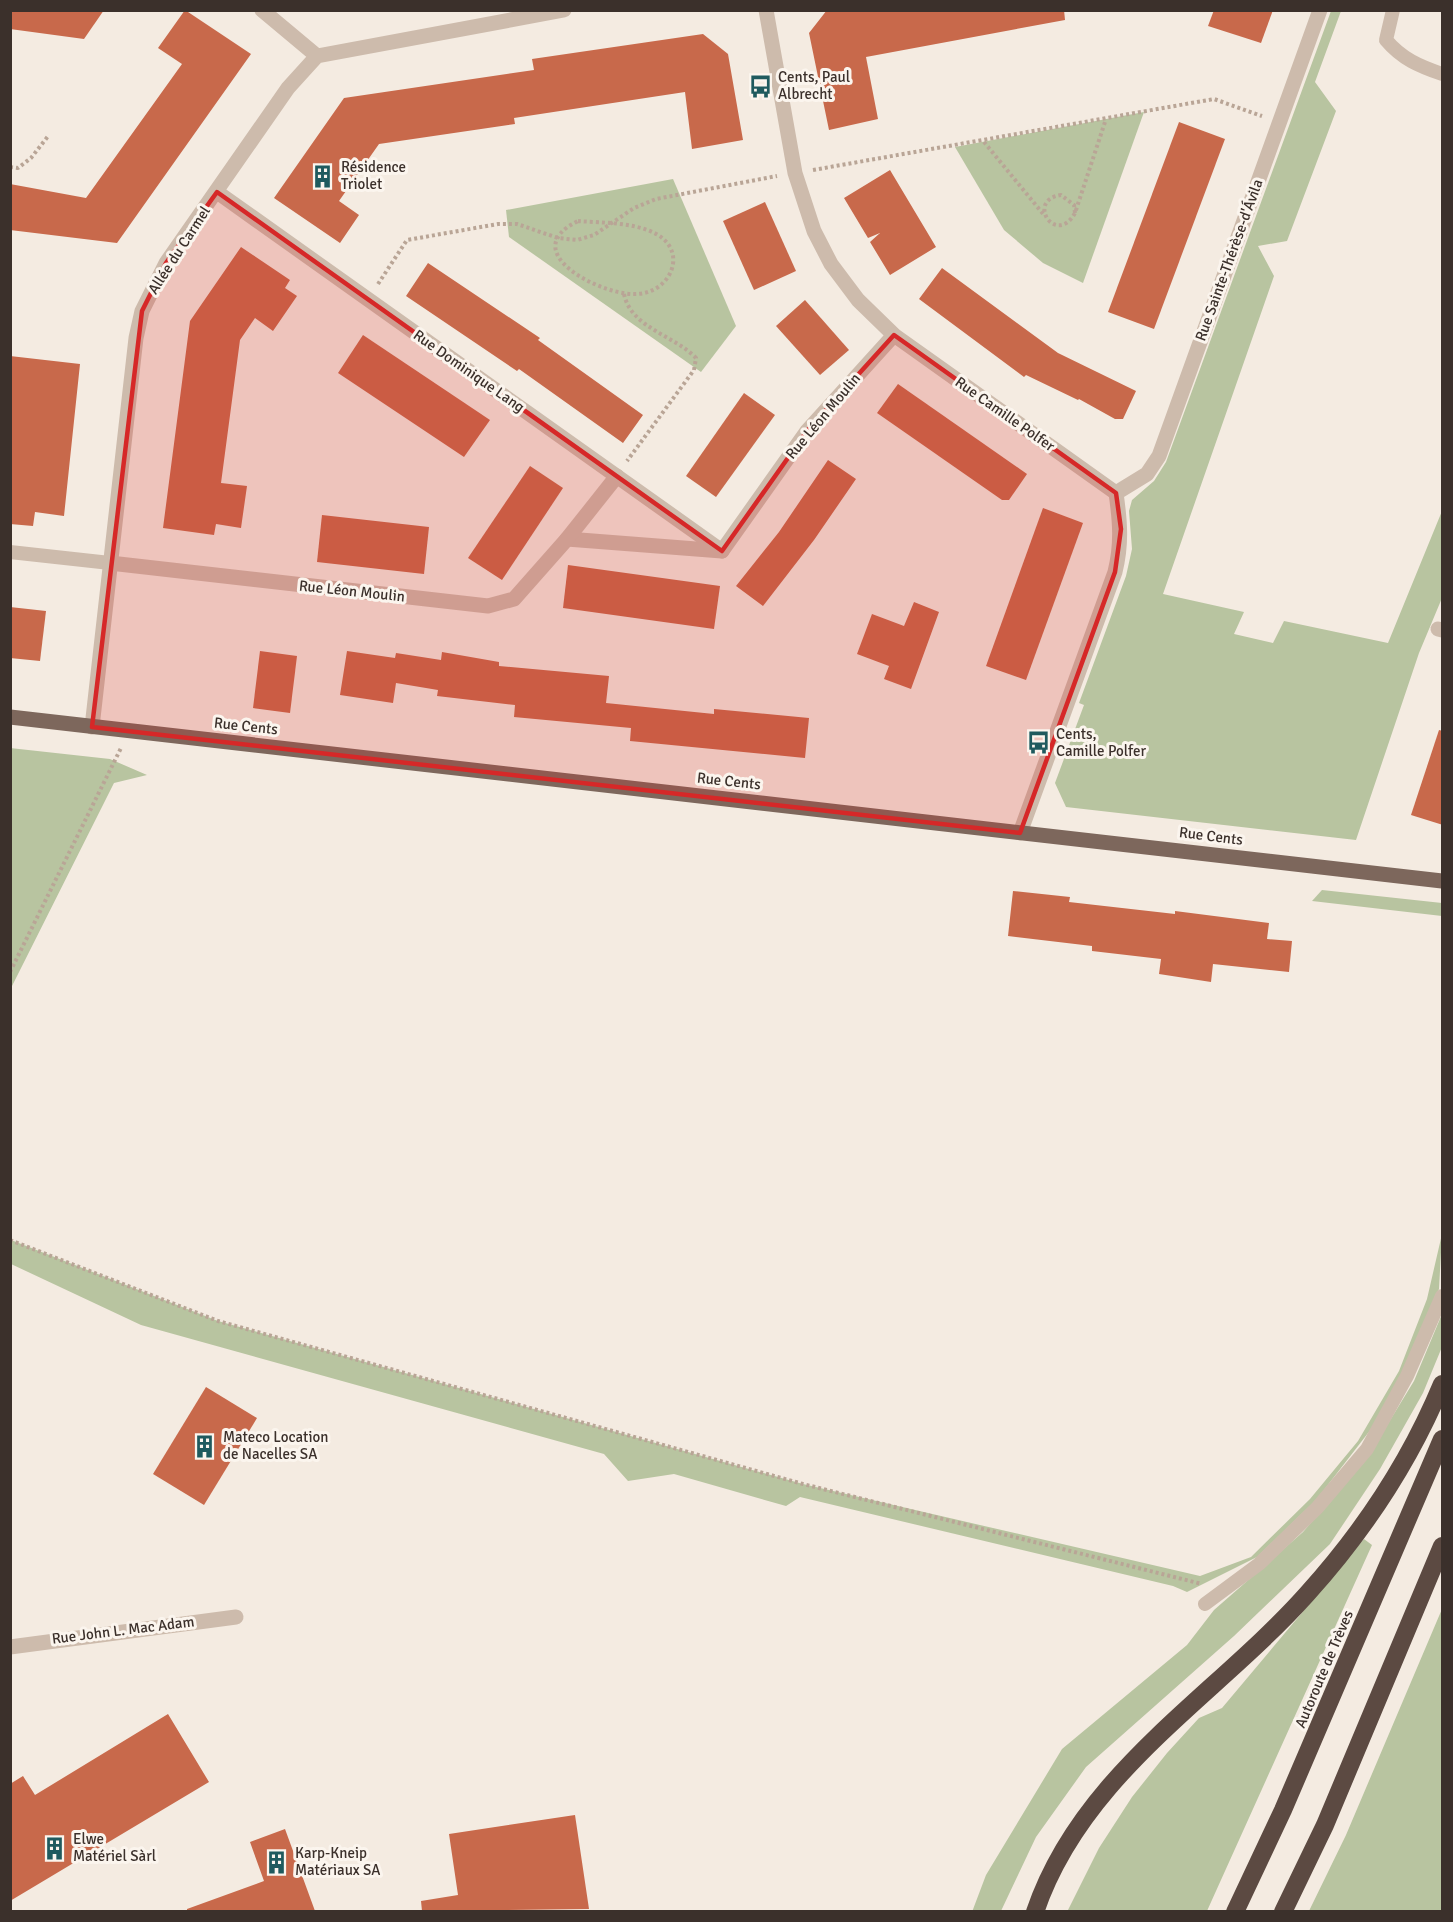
<svg xmlns="http://www.w3.org/2000/svg" width="1453" height="1922" viewBox="0 0 1453 1922" font-family="Signika,sans-serif">
  <style>
    .green { fill: #b8c4a0 }
    .building { fill: #c8694b }
    .lines { fill: none; stroke-linecap: round; stroke-linejoin: round }
    .path { stroke: #b9a596; stroke-width: 4; stroke-dasharray: 3 3; stroke-linecap: butt }
    .lane { stroke: #cdbbac; stroke-width: 14 }
    .street { stroke: #cdbbac; stroke-width: 15 }
    .primary { stroke: #7d675c; stroke-width: 15 }
    .highway { stroke: #5c4a42; stroke-width: 18 }
    .marked { fill: #d62828; fill-opacity: 0.2; stroke: #d62828; stroke-width: 4.5; stroke-linejoin: round }
    .labels { text-anchor: middle; dominant-baseline: central; stroke-width: 6; stroke-linejoin: round; paint-order: stroke }
    .poi-label { font-size: 15px; fill: #3b302b; stroke: #fbf5ee; text-anchor: start }
    .street-label { font-size: 15px; fill: #3b302b; stroke: #fbf5ee }
  </style>
  <rect width="100%" height="100%" fill="#f4ebe1"/>
  <g class="green">
    <path d="M 1331,11 L 1341,11 L 1315,82 L 1336,111 L 1287,241 L 1258,246 L 1274,276 L 1163,594 L 1244,612 L 1234,634 L 1273,643 L 1284,621 L 1388,643 L 1442,511 L 1442,598 L 1419,653 L 1356,840 L 1066,807 L 1055,783 L 1084,705 L 1079,703 L 1126,576 L 1132,549 L 1129,511 L 1132,500 L 1154,481 L 1166,462 Z"/>
    <path d="M 1144,112 L 1083,283 L 1043,263 L 1004,230 L 955,147 Z"/>
    <path d="M 673,179 L 736,326 L 701,372 L 509,237 L 506,210 Z"/>
    <path d="M 10,748 L 110,759 L 147,775 L 114,783 L 11,988 Z"/>
    <path d="M 1322,890 L 1442,903 L 1442,916 L 1312,901 Z"/>
    <path d="M 1442,1234 L 1439,1289 L 1403,1372 L 1375,1424 L 1317,1499 L 1257,1557 L 1187,1592 L 1173,1586 L 800,1497 L 786,1506 L 674,1474 L 628,1481 L 604,1454 L 141,1325 L 11,1264 L 11,1240 L 218,1321 L 803,1484 L 1200,1576 L 1251,1557 L 1310,1499 L 1358,1441 L 1399,1371 L 1427,1299 Z"/>
    <path d="M 1442,1314 L 1442,1347 L 1423,1393 L 1380,1469 L 1330,1544 L 1234,1636 L 1086,1767 L 1036,1837 L 1001,1911 L 972,1912 L 986,1875 L 1062,1749 L 1187,1645 L 1214,1610 L 1303,1532 L 1367,1458 L 1414,1381 Z"/>
    <path d="M 1364,1539 L 1372,1545 L 1207,1911 L 1067,1912 L 1099,1848 L 1132,1797 L 1167,1753 L 1199,1718 L 1222,1708 Z"/>
    <path d="M 1442,1609 L 1442,1911 L 1309,1911 L 1346,1835 Z"/>
  </g>
  <g class="building">
    <path d="M 10,10 L 104,10 L 84,39 L 10,29 Z"/>
    <path d="M 185,10 L 251,54 L 117,243 L 10,230 L 10,184 L 86,198 L 182,64 L 158,48 Z"/>
    <path d="M 827,10 L 1064,10 L 1065,20 L 866,57 L 878,119 L 829,130 L 809,33 Z"/>
    <path d="M 1214,10 L 1273,10 L 1261,43 L 1208,26 Z"/>
    <path d="M 703,34 L 728,54 L 743,140 L 692,149 L 685,92 L 514,118 L 515,124 L 379,144 L 339,201 L 359,215 L 340,243 L 274,198 L 344,98 L 534,70 L 532,59 Z"/>
    <path d="M 1179,122 L 1225,139 L 1154,329 L 1108,312 Z"/>
    <path d="M 890,170 L 936,247 L 890,275 L 870,242 L 880,233 L 868,238 L 844,198 Z"/>
    <path d="M 765,202 L 796,271 L 754,290 L 723,221 Z"/>
    <path d="M 241,247 L 290,280 L 285,288 L 297,296 L 273,331 L 255,318 L 240,340 L 221,483 L 247,486 L 241,528 L 216,524 L 214,535 L 163,528 L 190,321 Z"/>
    <path d="M 428,263 L 540,338 L 538,340 L 643,415 L 623,443 L 519,369 L 517,371 L 406,296 Z"/>
    <path d="M 942,268 L 1058,353 L 1136,391 L 1123,419 L 1115,419 L 1079,399 L 1078,400 L 1026,375 L 1024,377 L 919,299 Z"/>
    <path d="M 805,300 L 849,350 L 820,375 L 776,326 Z"/>
    <path d="M 363,335 L 490,420 L 464,457 L 338,373 Z"/>
    <path d="M 10,356 L 80,364 L 64,516 L 35,512 L 33,526 L 10,524 Z"/>
    <path d="M 898,384 L 1027,474 L 1009,500 L 1002,500 L 877,413 Z"/>
    <path d="M 744,393 L 775,415 L 716,497 L 686,476 Z"/>
    <path d="M 828,460 L 856,479 L 814,540 L 763,606 L 736,586 L 779,532 Z"/>
    <path d="M 530,466 L 563,488 L 502,580 L 468,558 Z"/>
    <path d="M 1043,508 L 1083,523 L 1026,680 L 986,666 Z"/>
    <path d="M 322,515 L 429,527 L 424,574 L 317,562 Z"/>
    <path d="M 568,565 L 720,586 L 714,629 L 563,608 Z"/>
    <path d="M 914,602 L 939,612 L 911,689 L 884,679 L 889,666 L 857,654 L 872,614 L 904,626 Z"/>
    <path d="M 10,607 L 46,611 L 40,661 L 10,658 Z"/>
    <path d="M 260,651 L 297,656 L 290,713 L 253,708 Z"/>
    <path d="M 347,651 L 395,658 L 396,653 L 441,660 L 442,652 L 499,662 L 499,666 L 609,676 L 606,703 L 714,714 L 714,709 L 809,718 L 805,758 L 630,741 L 631,728 L 514,717 L 515,705 L 437,696 L 438,690 L 396,683 L 393,703 L 340,695 Z"/>
    <path d="M 1439,730 L 1443,731 L 1443,825 L 1411,815 Z"/>
    <path d="M 1013,891 L 1070,897 L 1069,902 L 1175,914 L 1175,911 L 1269,923 L 1267,939 L 1292,941 L 1289,972 L 1213,964 L 1211,982 L 1159,974 L 1161,959 L 1092,951 L 1092,946 L 1008,936 Z"/>
    <path d="M 206,1387 L 257,1418 L 204,1505 L 153,1474 Z"/>
    <path d="M 168,1714 L 209,1782 L 10,1901 L 10,1784 L 23,1776 L 35,1795 Z"/>
    <path d="M 575,1815 L 589,1909 L 422,1911 L 421,1901 L 458,1895 L 449,1834 Z"/>
    <path d="M 285,1829 L 315,1911 L 187,1911 L 187,1909 L 264,1881 L 250,1842 Z"/>
  </g>
  <g class="lines">
    <g class="path">
      <path d="M 984,142 L 1044,215"/>
      <path d="M 10,167 L 18,168 L 31,158 L 49,135"/>
      <path d="M 813,170 L 1214,99 L 1262,116"/>
      <path d="M 1075,213 L 1074,205 L 1061,195 C 1025,200 1056,247 1075,213 L 1106,119"/>
      <path d="M 578,221 C 603,223 636,222 658,235 C 689,254 669,296 632,294 C 597,293 516,251 578,221 Z"/>
      <path d="M 378,284 L 407,240 L 498,224 L 517,224 L 558,238 L 577,240 L 594,235 L 634,208 L 656,199 L 777,176"/>
      <path d="M 624,294 C 631,328 674,335 696,358 L 694,370 L 627,461"/>
      <path d="M 10,972 L 121,748"/>
      <path d="M 10,1240 L 218,1321 L 803,1484 L 1202,1584"/>
    </g>
    <g class="lane">
      <path d="M 1393,10 L 1386,40 C 1402,59 1419,66 1442,74"/>
      <path d="M 10,552 L 110,563"/>
      <path d="M 1205,1604 L 1259,1564 L 1317,1508 L 1367,1449 L 1407,1376 L 1442,1296"/>
    </g>
    <g class="street">
      <path d="M 262,10 L 317,56"/>
      <path d="M 766,10 L 795,173 L 814,231 L 831,264 L 858,300 L 894,335 L 1116,493 C 1120,521 1122,544 1115,572 L 1020,833"/>
      <path d="M 217,192 L 722,551"/>
      <path d="M 1116,493 L 1147,474 L 1159,456 L 1320,10"/>
      <path d="M 567,539 L 722,551 L 807,431 L 894,335"/>
      <path d="M 110,563 L 488,606 L 514,599 L 567,539 L 617,476"/>
      <path d="M 1438,629 L 1442,630"/>
      <path d="M 92,727 L 136,338 L 142,311 L 166,263 L 288,88 L 317,56 L 564,10"/>
      <path d="M 10,1647 L 236,1617"/>
    </g>
    <path class="primary" d="M 10,717 L 1442,881"/>
    <g class="highway">
      <path d="M 1035,1912 C 1082,1773 1215,1697 1307,1594 C 1363,1532 1410,1461 1442,1384"/>
      <path d="M 1235,1912 L 1283,1810 L 1442,1439"/>
      <path d="M 1283,1912 L 1325,1825 L 1442,1546"/>
    </g>
  </g>
  <path class="marked" d="M 217,192 L 722,551 L 807,431 L 894,335 L 1116,493 L 1121,529 L 1115,572 L 1020,833 L 92,727 L 142,311 L 166,263 Z"/>
  <defs>
    <symbol id="bus-bare" viewBox="-9 -9 18 18"><path d="M-5-6H5V4H4V6H2V4H-2V6H-4V4H-5ZM-3.5-4V0h7V-4ZM-3.5 1.2v1.5H-2V1.2ZM2 1.2v1.5H3.5V1.2Z" fill="#1f5a5e" stroke="#fbf5ee" stroke-width="2.5" paint-order="stroke"/></symbol>
    <symbol id="building-bare" viewBox="-9 -9 18 18"><path d="M-4-6H4V6H1V3H-1V6H-4ZM-2.5-4.3h1.7v1.8h-1.7ZM.8-4.3h1.7v1.8H.8ZM-2.5-1h1.7V.8h-1.7ZM.8-1h1.7V.8H.8Z" fill="#1f5a5e" stroke="#fbf5ee" stroke-width="2.5" paint-order="stroke"/></symbol>
  </defs>
  <g fill-rule="evenodd">
    <use href="#bus-bare" x="744" y="70" width="33" height="33"/>
    <use href="#building-bare" x="306" y="160" width="33" height="33"/>
    <use href="#bus-bare" x="1022" y="726" width="33" height="33"/>
    <use href="#building-bare" x="188" y="1430" width="33" height="33"/>
    <use href="#building-bare" x="38" y="1832" width="33" height="33"/>
    <use href="#building-bare" x="260" y="1846" width="33" height="33"/>
  </g>
  <g class="labels">
    <g class="poi-label">
      <text x="778" y="77">Cents, Paul<tspan x="778" dy="17">Albrecht</tspan></text>
      <text x="341" y="167">Résidence<tspan x="341" dy="17">Triolet</tspan></text>
      <text x="1056" y="734">Cents,<tspan x="1056" dy="17">Camille Polfer</tspan></text>
      <text x="223" y="1437">Mateco Location<tspan x="223" dy="17">de Nacelles SA</tspan></text>
      <text x="73" y="1839">Elwe<tspan x="73" dy="17">Matériel Sàrl</tspan></text>
      <text x="295" y="1853">Karp-Kneip<tspan x="295" dy="17">Matériaux SA</tspan></text>
    </g>
    <g class="street-label">
      <text transform="translate(179 250) rotate(-57)">Allée du Carmel</text>
      <text transform="translate(1229 260) rotate(-70)">Rue Sainte-Thérèse-d'Ávila</text>
      <text transform="translate(469 371) rotate(35)">Rue Dominique Lang</text>
      <text transform="translate(1005 414) rotate(35)">Rue Camille Polfer</text>
      <text transform="translate(823 416) rotate(-50)">Rue Léon Moulin</text>
      <text transform="translate(352 591) rotate(6)">Rue Léon Moulin</text>
      <text transform="translate(246 726) rotate(6)">Rue Cents</text>
      <text transform="translate(729 781) rotate(6)">Rue Cents</text>
      <text transform="translate(1211 836) rotate(7)">Rue Cents</text>
      <text transform="translate(123 1630) rotate(-7)">Rue John L. Mac Adam</text>
      <text transform="translate(1324 1669) rotate(-67)">Autoroute de Trèves</text>
    </g>
  </g>
  <rect width="1453" height="1922" fill="none" stroke="#3b302b" stroke-width="24"/>
</svg>
